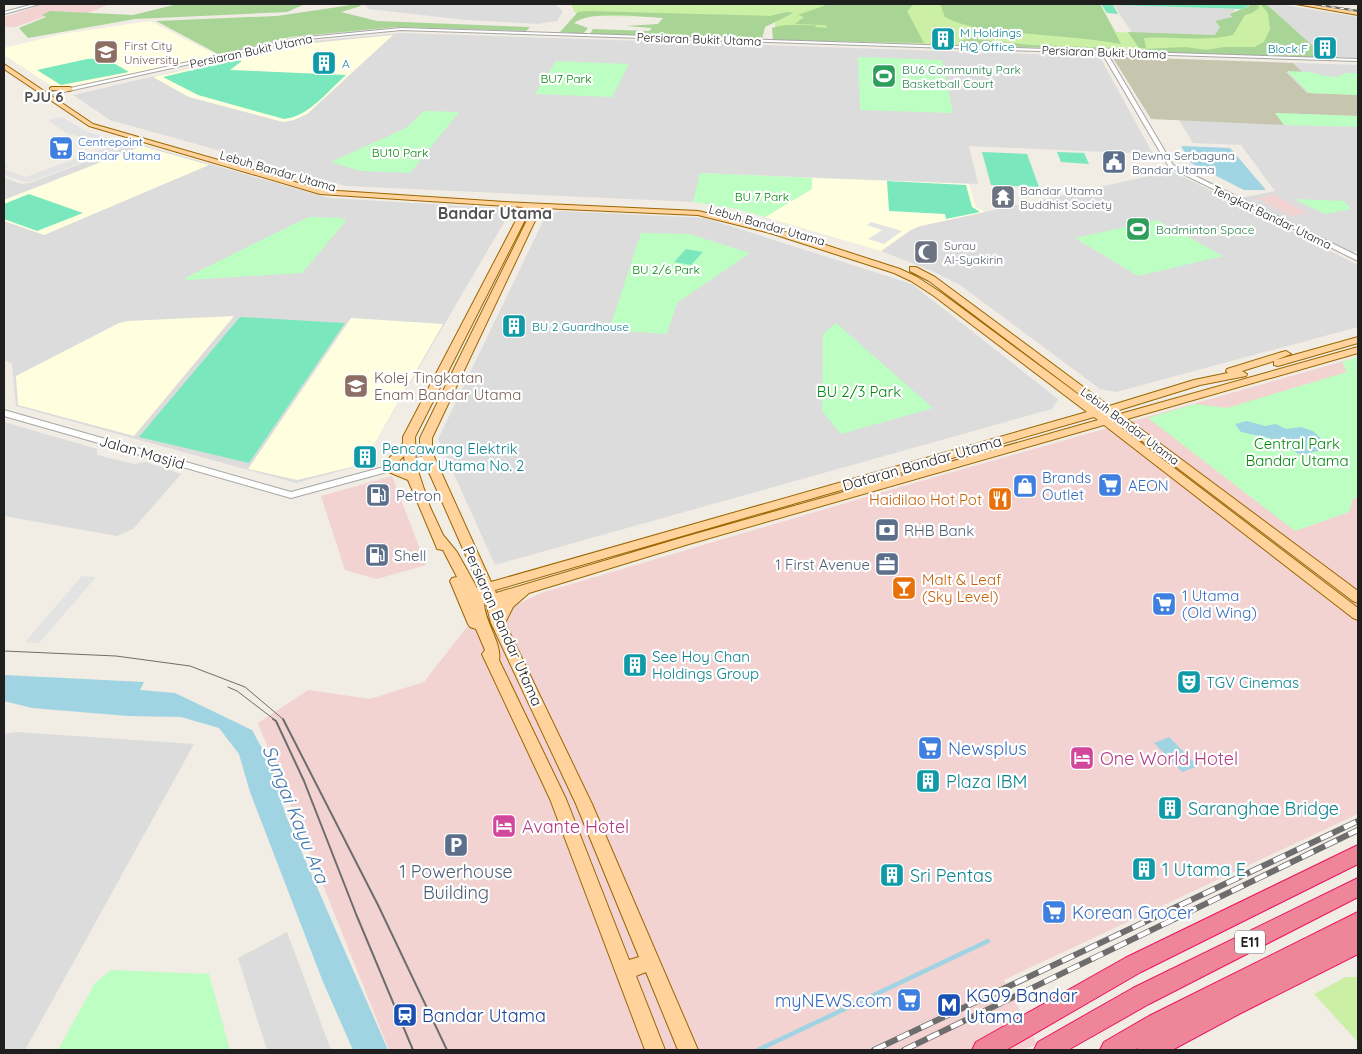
<svg xmlns="http://www.w3.org/2000/svg" width="1362" height="1054" viewBox="0 0 1362 1054" font-family="Quicksand,sans-serif">
  <style>
    .residential { fill: #dddcdc }
    .commercial { fill: #f3d3d2 }
    .education { fill: #ffffdf }
    .construction { fill: #c6c6af }
    .grass { fill: #caefa5 }
    .forest { fill: #a8d495 }
    .park { fill: #bdfec2 }
    .pitch { fill: #7be7bd }
    .parking { fill: #e3e3e3 }
    .water { fill: #a0d4e2 }
    .lines { fill: none; stroke-linecap: round; stroke-linejoin: round }
    .stream { stroke: #a0d4e2; stroke-width: 4.5 }
    .minor-casing { stroke: #a6a6a6; stroke-width: 2 }
    .major-casing { stroke: #9a6600; stroke-width: 2 }
    .highway-casing { stroke: #ec145f; stroke-width: 2 }
    .minor { fill: #fff; fill-rule: evenodd }
    .major { fill: #ffd39b; fill-rule: evenodd }
    .highway { fill: #ef8599; fill-rule: evenodd }
    .tram-far1 { stroke: #6d6d6d; stroke-width: 1 }
    .tram { stroke: #6d6d6d; stroke-width: 2 }
    .rail-far1-casing { stroke: #6d6d6d; stroke-width: 2 }
    .rail-casing { stroke: #6d6d6d; stroke-width: 6 }
    .rail-far1 { stroke: #fff; stroke-width: 1; stroke-dasharray: 4.5; stroke-linecap: butt }
    .rail { stroke: #fff; stroke-width: 4.5; stroke-dasharray: 13; stroke-linecap: butt }
    .labels { text-anchor: middle; dominant-baseline: central; stroke-width: 4.5; stroke-linejoin: round; paint-order: stroke }
    .far-culture-label { font-size: 12px; fill: #0d838f; stroke: #fff; text-anchor: start }
    .far-street-label { font-size: 12px; fill: #1f1f1f; stroke: #fff }
    .far-education-label { font-size: 12px; fill: #785e54; stroke: #fff; text-anchor: start }
    .far-leisure-label { font-size: 12px; fill: #27864d; stroke: #fff; text-anchor: start }
    .far-park-label { font-size: 12px; fill: #01890c; stroke: #fff }
    .far-shop-label { font-size: 12px; fill: #366cbe; stroke: #fff; text-anchor: start }
    .far-service-label { font-size: 12px; fill: #4e5e75; stroke: #fff; text-anchor: start }
    .far-worship-label { font-size: 12px; fill: #5b616d; stroke: #fff; text-anchor: start }
    .shield { fill: #fff; stroke: #626262; stroke-width: 1 }
    .shield-label { font-size: 14px; font-weight: bold; fill: #1f1f1f }
    .far-quarter-label { font-size: 15px; font-weight: bold; fill: #525252; stroke: #fff }
    .education-label { font-size: 15px; fill: #785e54; stroke: #fff; text-anchor: start }
    .park-label { font-size: 15px; fill: #01890c; stroke: #fff }
    .culture-label { font-size: 15px; fill: #0d838f; stroke: #fff; text-anchor: start }
    .street-label { font-size: 15px; fill: #1f1f1f; stroke: #fff }
    .shop-label { font-size: 15px; fill: #366cbe; stroke: #fff; text-anchor: start }
    .service-label { font-size: 15px; fill: #4e5e75; stroke: #fff; text-anchor: start }
    .food-label { font-size: 15px; fill: #c56008; stroke: #fff; text-anchor: end }
    .far-district-label { font-size: 16px; font-weight: bold; fill: #525252; stroke: #fff }
    .near-shop-label { font-size: 18px; fill: #366cbe; stroke: #fff; text-anchor: start }
    .near-hotel-label { font-size: 18px; fill: #b23c85; stroke: #fff; text-anchor: start }
    .near-culture-label { font-size: 18px; fill: #0d838f; stroke: #fff; text-anchor: start }
    .near-service-label { font-size: 18px; fill: #4e5e75; stroke: #fff }
    .near-transit-label { font-size: 18px; fill: #164399; stroke: #fff; text-anchor: start }
    .near-water-label { font-size: 19px; font-style: italic; fill: #4078b0; stroke: #fff }
  </style>
  <rect width="100%" height="100%" fill="#f1ece4"/>
  <g class="residential">
    <path d="M 365,4 L 555,4 L 563,11 L 557,21 L 537,24 L 466,20 L 368,9 Z"/>
    <path d="M 1267,4 L 1278,4 L 1358,17 L 1358,58 L 1323,57 Z"/>
    <path d="M 1114,5 L 1235,9 L 1219,36 L 1132,33 Z"/>
    <path d="M 401,33 L 1093,56 L 1101,59 L 1153,154 L 969,146 L 978,184 L 701,173 L 693,202 L 346,186 L 110,120 L 73,95 L 302,42 Z"/>
    <path d="M 1119,57 L 1358,65 L 1358,251 L 1353,252 L 1241,198 L 1275,191 L 1241,145 L 1193,143 L 1179,120 L 1113,58 Z"/>
    <path d="M 136,143 L 329,198 L 500,208 L 509,214 L 372,448 L 377,461 L 296,483 L 16,406 L 12,364 L 4,360 L 4,178 L 22,184 L 30,183 Z"/>
    <path d="M 1172,171 L 1358,265 L 1358,327 L 1116,392 L 1100,389 L 960,285 L 932,271 L 881,251 L 902,235 L 916,227 Z"/>
    <path d="M 559,211 L 705,218 L 912,284 L 1058,399 L 1052,409 L 495,565 L 438,439 L 546,215 Z"/>
    <path d="M 4,422 L 97,449 L 97,455 L 134,464 L 146,462 L 181,474 L 133,529 L 117,536 L 4,516 Z"/>
    <path d="M 16,732 L 194,744 L 25,1050 L 4,1050 L 4,734 Z"/>
    <path d="M 287,932 L 331,1050 L 267,1050 L 238,958 Z"/>
  </g>
  <g class="commercial">
    <path d="M 44,4 L 94,4 L 107,5 L 84,15 L 53,13 L 16,27 L 4,27 L 4,17 Z"/>
    <path d="M 1273,195 L 1274,195 L 1308,213 L 1291,216 L 1256,198 Z"/>
    <path d="M 1358,357 L 1358,814 L 1004,980 L 1037,1044 L 1022,1050 L 389,1050 L 258,723 L 308,690 L 370,699 L 424,682 L 466,628 L 541,593 L 886,491 Z"/>
    <path d="M 392,476 L 426,565 L 377,579 L 345,570 L 321,496 Z"/>
  </g>
  <g class="education">
    <path d="M 150,21 L 218,56 L 66,89 L 55,88 L 4,55 L 4,48 L 62,34 Z"/>
    <path d="M 393,35 L 307,114 L 294,120 L 283,122 L 189,97 L 153,77 L 293,45 Z"/>
    <path d="M 142,146 L 209,165 L 44,235 L 4,221 L 4,200 Z"/>
    <path d="M 812,178 L 969,184 L 976,207 L 985,212 L 920,226 L 911,230 L 881,251 L 765,217 L 812,189 Z"/>
    <path d="M 234,316 L 134,436 L 18,405 L 16,376 L 119,323 L 128,321 Z"/>
    <path d="M 351,318 L 443,324 L 372,448 L 356,452 L 360,465 L 297,480 L 248,469 Z"/>
  </g>
  <path class="construction" d="M 1119,57 L 1293,63 L 1302,72 L 1286,72 L 1307,93 L 1358,95 L 1358,116 L 1276,113 L 1284,125 L 1151,119 L 1113,58 Z"/>
  <g class="grass">
    <path d="M 571,4 L 1100,4 L 1116,32 L 1221,37 L 1254,6 L 1252,4 L 1267,4 L 1323,57 L 773,39 L 776,17 L 577,16 Z"/>
    <path d="M 1346,977 L 1358,977 L 1358,1042 L 1314,994 Z"/>
  </g>
  <g class="forest">
    <path d="M 178,4 L 305,4 L 287,12 L 135,19 L 28,38 L 19,28 L 46,17 L 42,15 L 50,11 L 133,15 Z"/>
    <path d="M 358,4 L 361,6 L 341,12 L 377,21 L 530,27 L 526,31 L 397,27 L 290,37 L 220,55 L 156,21 L 277,16 Z"/>
    <path d="M 829,4 L 914,4 L 907,11 L 924,43 L 773,40 L 772,28 C 786,23 802,26 816,25 L 815,27 L 828,28 L 825,25 L 795,24 L 804,17 L 798,15 Z"/>
    <path d="M 940,4 L 1100,4 L 1121,44 C 1088,38 1054,36 1020,33 C 994,30 968,29 945,17 Z"/>
    <path d="M 1249,4 L 1266,4 L 1324,56 L 1351,59 L 1147,52 L 1142,49 L 1186,47 L 1206,50 L 1224,47 L 1255,47 L 1264,42 L 1270,29 L 1268,13 L 1261,5 L 1258,4 L 1259,8 L 1252,13 L 1245,15 L 1233,35 C 1204,42 1173,36 1144,38 L 1146,48 L 1139,48 L 1128,32 L 1215,35 L 1220,27 L 1215,21 L 1232,17 L 1230,14 L 1249,6 Z"/>
    <path d="M 586,11 L 770,16 L 787,12 L 793,13 L 765,27 L 762,39 L 590,34 L 593,29 L 649,31 L 652,28 L 626,26 L 658,24 L 663,18 C 642,17 590,10 574,23 L 588,28 L 583,34 L 560,32 L 578,12 Z"/>
    <path d="M 991,33 L 999,34 L 975,39 L 1031,45 L 1117,48 L 1120,50 L 959,45 L 959,41 Z"/>
  </g>
  <g class="park">
    <path d="M 858,57 L 942,60 L 953,113 L 860,110 Z"/>
    <path d="M 556,61 L 629,64 L 612,97 L 535,94 Z"/>
    <path d="M 1287,71 L 1310,72 L 1325,76 L 1338,77 L 1345,73 L 1358,73 L 1358,95 L 1309,93 Z"/>
    <path d="M 424,111 L 459,112 L 410,173 L 360,171 L 331,162 L 406,128 Z"/>
    <path d="M 1275,113 L 1358,116 L 1358,127 L 1284,125 Z"/>
    <path d="M 700,173 L 812,178 L 812,189 L 765,217 L 737,209 L 693,202 Z"/>
    <path d="M 1294,199 L 1344,201 L 1351,209 L 1325,214 Z"/>
    <path d="M 310,217 L 341,218 L 346,221 L 302,273 L 186,280 L 185,278 L 304,219 Z"/>
    <path d="M 1157,220 L 1223,256 L 1138,276 L 1075,238 Z"/>
    <path d="M 641,233 L 689,234 L 750,253 L 677,303 L 667,334 L 609,330 Z"/>
    <path d="M 836,323 L 933,408 L 841,434 L 822,411 L 823,334 Z"/>
    <path d="M 1358,357 L 1358,497 L 1353,499 L 1349,512 L 1295,531 L 1148,418 L 1195,404 L 1227,408 L 1347,372 L 1342,362 Z"/>
    <path d="M 111,970 L 209,974 L 230,1050 L 58,1050 L 95,983 Z"/>
  </g>
  <g class="pitch">
    <path d="M 1101,4 L 1242,4 L 1249,5 L 1242,9 L 1113,5 L 1118,14 L 1107,13 Z"/>
    <path d="M 105,58 L 129,72 L 61,85 L 37,70 L 87,59 Z"/>
    <path d="M 235,60 L 242,61 L 230,70 L 346,75 C 328,91 308,117 284,119 L 198,95 L 163,77 Z"/>
    <path d="M 982,152 L 1027,154 L 1039,187 L 991,185 Z"/>
    <path d="M 1057,152 L 1084,153 L 1089,164 L 1061,162 Z"/>
    <path d="M 887,181 L 966,185 L 972,207 L 980,212 L 946,219 L 945,214 L 889,211 Z"/>
    <path d="M 29,194 L 83,213 L 37,231 L 4,219 L 4,204 Z"/>
    <path d="M 686,249 L 703,252 L 691,265 L 674,262 Z"/>
    <path d="M 240,317 L 345,323 L 249,463 L 139,437 Z"/>
  </g>
  <g class="parking">
    <path d="M 62,117 L 85,131 L 130,145 L 29,182 L 24,182 L 4,175 L 4,165 L 8,164 L 5,170 L 26,177 L 107,147 L 106,144 L 66,133 L 48,120 Z"/>
    <path d="M 871,222 L 902,231 L 884,244 L 868,239 L 882,230 L 867,225 Z"/>
    <path d="M 82,576 L 96,577 L 39,643 L 25,642 Z"/>
  </g>
  <g class="water">
    <path d="M 1181,146 L 1230,148 L 1266,190 L 1244,190 L 1191,163 Z"/>
    <path d="M 1247,421 L 1265,426 L 1276,424 L 1286,429 L 1301,427 L 1313,431 L 1328,445 L 1322,450 L 1301,455 L 1269,438 L 1241,432 L 1235,424 Z"/>
    <path d="M 4,675 L 144,682 L 140,690 L 175,693 L 252,730 L 270,763 L 286,816 L 388,1050 L 353,1050 L 323,982 L 250,792 L 239,754 L 219,728 L 181,717 L 128,716 L 32,708 L 4,701 Z"/>
    <path d="M 1169,737 L 1198,766 L 1182,772 L 1154,743 Z"/>
  </g>
  <g class="lines">
    <path class="stream" d="M 758,1050 L 988,941"/>
    <defs>
      <g id="minor">
        <path d="M 34,4 L 40,4 L 4,14 L 4,12 Z"/>
        <path d="M 401,28 L 1358,59 L 1358,61 L 1107,53 L 1173,165 L 1358,256 L 1358,261 L 1169,167 L 1102,53 L 401,30 L 297,40 L 46,96 L 43,94 L 297,38 Z"/>
        <path d="M 4,410 L 291,492 L 428,455 L 433,458 L 431,460 L 291,498 L 4,416 Z"/>
      </g>
      <g id="major">
        <path d="M 1296,4 L 1308,4 L 1358,11 L 1358,15 Z"/>
        <path d="M 4,64 L 93,124 L 323,190 L 505,202 L 698,211 L 776,229 L 900,269 L 917,277 L 940,292 L 1098,409 L 1099,409 L 929,281 L 910,271 L 910,267 L 916,267 L 935,277 L 1109,406 L 1194,380 L 1228,373 L 1226,371 L 1227,369 L 1282,352 L 1286,351 L 1291,354 L 1276,360 L 1358,337 L 1358,343 L 1278,366 L 1274,365 L 1274,361 L 1242,371 L 1247,374 L 1246,376 L 1200,385 L 1116,411 L 1120,414 L 1358,347 L 1358,353 L 1127,419 L 1358,591 L 1358,603 L 1353,601 L 1117,422 L 1115,423 L 1358,608 L 1358,620 L 1353,618 L 1104,425 L 689,544 L 529,593 L 513,607 L 505,623 L 592,804 L 698,1050 L 678,1050 L 646,972 L 636,976 L 665,1050 L 645,1050 L 550,799 L 482,654 L 485,650 L 476,629 L 470,627 L 468,624 L 450,581 L 452,578 L 457,577 L 443,550 L 437,549 L 436,546 L 408,480 L 386,471 L 382,466 L 403,443 L 403,437 L 523,207 L 320,194 L 89,126 L 4,69 ZM 531,208 L 533,208 L 420,438 L 420,452 L 479,585 L 477,588 L 457,552 L 443,535 L 430,507 L 416,465 L 415,437 ZM 541,208 L 698,215 L 770,233 L 894,273 L 911,281 L 934,296 L 1087,412 L 491,582 L 432,452 L 432,438 ZM 1094,417 L 1098,420 L 681,538 L 496,593 L 495,590 ZM 404,456 L 406,471 L 394,466 ZM 484,603 L 486,603 L 491,623 L 576,804 L 639,957 L 629,960 L 566,799 L 499,660 C 502,643 485,623 484,603 Z"/>
        <path d="M 52,87 L 70,87 L 73,89 L 70,91 L 50,90 L 50,88 Z"/>
      </g>
      <g id="highway">
        <path d="M 1358,845 L 1358,864 L 1141,972 L 1006,1050 L 972,1050 L 976,1042 L 1125,958 Z"/>
        <path d="M 1358,878 L 1358,897 L 1149,1004 L 1068,1050 L 1034,1050 L 1038,1042 L 1133,988 Z"/>
        <path d="M 1358,912 L 1358,954 L 1241,1013 L 1172,1050 L 1137,1050 L 1138,1048 L 1134,1050 L 1100,1050 L 1104,1042 L 1149,1016 Z"/>
      </g>
    </defs>
    <use href="#minor" class="minor-casing"/>
    <use href="#major" class="major-casing"/>
    <use href="#highway" class="highway-casing"/>
    <use href="#minor" class="minor"/>
    <use href="#major" class="major"/>
    <use href="#highway" class="highway"/>
    <g class="tram-far1">
      <path d="M 4,651 L 116,656 L 190,666 L 245,687 L 284,720"/>
      <path d="M 228,687 L 237,691 L 275,720"/>
    </g>
    <g class="tram">
      <path d="M 273,719 L 276,721 L 304,781 L 356,914 L 413,1050"/>
      <path d="M 283,719 L 378,905 L 447,1050"/>
    </g>
    <defs>
      <path id="rail-far1" d="M 1313,4 L 1358,11"/>
      <g id="rail">
        <path d="M 874,1050 L 1358,821"/>
        <path d="M 904,1050 L 1358,830"/>
      </g>
    </defs>
    <use href="#rail-far1" class="rail-far1-casing"/>
    <use href="#rail" class="rail-casing"/>
    <use href="#rail-far1" class="rail-far1"/>
    <use href="#rail" class="rail"/>
  </g>
  <defs>
    <symbol id="building-square" viewBox="-11 -11 22 22"><rect x="-9" y="-9" width="18" height="18" rx="4" fill="#0f9aa8" stroke="#fff"/><path d="M-4-6H4V6H1V3H-1V6H-4ZM-2.5-4.3h1.7v1.8h-1.7ZM.8-4.3h1.7v1.8H.8ZM-2.5-1h1.7V.8h-1.7ZM.8-1h1.7V.8H.8Z" fill="#fff"/></symbol>
    <symbol id="university-square" viewBox="-11 -11 22 22"><rect x="-9" y="-9" width="18" height="18" rx="4" fill="#8d6e63" stroke="#fff"/><path d="M0-5L7-2L0 1L-7-2ZM-4 1L0 2.5L4 1V4Q0 6-4 4Z" fill="#fff"/></symbol>
    <symbol id="stadium-square" viewBox="-11 -11 22 22"><rect x="-9" y="-9" width="18" height="18" rx="4" fill="#2e9e5b" stroke="#fff"/><path d="M0-5a6.5 5 0 1 0 0 10a6.5 5 0 1 0 0-10ZM-3.5-1.8h7v3.6h-7Z" fill="#fff"/></symbol>
    <symbol id="supermarket-square" viewBox="-11 -11 22 22"><rect x="-9" y="-9" width="18" height="18" rx="4" fill="#3f7fe0" stroke="#fff"/><path d="M-6-5.5h2.5l.6 2H6L4.5 2H-2.5L-4.4-4H-6ZM-1.5 3.2a1.3 1.3 0 1 0 .1 0ZM3 3.2a1.3 1.3 0 1 0 .1 0Z" fill="#fff"/></symbol>
    <symbol id="civic-square" viewBox="-11 -11 22 22"><rect x="-9" y="-9" width="18" height="18" rx="4" fill="#5c6f8a" stroke="#fff"/><path d="M-.6-6.5H3V-4.5H.6V-3L4-1V1h2V6H-6V1h2V-1L-.6-3ZM-1.2 2.5V6h2.4V2.5Z" fill="#fff"/></symbol>
    <symbol id="temple-square" viewBox="-11 -11 22 22"><rect x="-9" y="-9" width="18" height="18" rx="4" fill="#6b7280" stroke="#fff"/><path d="M0-6L5-2H3V0L6.5 2.5H4V6H1.5V3h-3V6H-4V2.5H-6.5L-3 0V-2H-5Z" fill="#fff"/></symbol>
    <symbol id="mosque-square" viewBox="-11 -11 22 22"><rect x="-9" y="-9" width="18" height="18" rx="4" fill="#6b7280" stroke="#fff"/><path d="M3.5-4.9A6 6 0 1 0 3.5 4.9A5 5 0 1 1 3.5-4.9Z" fill="#fff"/></symbol>
    <symbol id="school-square" viewBox="-11 -11 22 22"><rect x="-9" y="-9" width="18" height="18" rx="4" fill="#8d6e63" stroke="#fff"/><path d="M0-5L7-2L0 1L-7-2ZM-4 1L0 2.5L4 1V4Q0 6-4 4Z" fill="#fff"/></symbol>
    <symbol id="shop-square" viewBox="-11 -11 22 22"><rect x="-9" y="-9" width="18" height="18" rx="4" fill="#3f7fe0" stroke="#fff"/><path d="M-5-2.5h2.3a2.7 3.5 0 0 1 5.4 0H5L5.5 6h-11ZM-1.5-2.5h3a1.5 2.3 0 0 0-3 0Z" fill="#fff"/></symbol>
    <symbol id="fuel-square" viewBox="-11 -11 22 22"><rect x="-9" y="-9" width="18" height="18" rx="4" fill="#5c6f8a" stroke="#fff"/><path d="M-5.5-6h7V0h2V4h1.3V-2.5L3-4.5l.8-.8L6-3V5H2.5V1h-1V6h-7ZM-4.2-4.7v3.2H.2V-4.7Z" fill="#fff"/></symbol>
    <symbol id="restaurant-square" viewBox="-11 -11 22 22"><rect x="-9" y="-9" width="18" height="18" rx="4" fill="#e8710a" stroke="#fff"/><path d="M-5-6h1v4h1v-4h1v4h1v-4h1v5L-1.5 .5V6h-2V.5L-5-1ZM5-6V6H3V1.5H1.5Q1.5-4 5-6Z" fill="#fff"/></symbol>
    <symbol id="bank-square" viewBox="-11 -11 22 22"><rect x="-9" y="-9" width="18" height="18" rx="4" fill="#5c6f8a" stroke="#fff"/><path d="M-6-4H6V4H-6ZM0-2.3a2.3 2.3 0 1 0 0 4.6a2.3 2.3 0 1 0 0-4.6Z" fill="#fff"/></symbol>
    <symbol id="office-square" viewBox="-11 -11 22 22"><rect x="-9" y="-9" width="18" height="18" rx="4" fill="#5c6f8a" stroke="#fff"/><path d="M-6-3h4V-5.5h4V-3h4V5H-6ZM-1-4.5V-3h2v-1.5ZM-6 0V1H6V0Z" fill="#fff"/></symbol>
    <symbol id="bar-square" viewBox="-11 -11 22 22"><rect x="-9" y="-9" width="18" height="18" rx="4" fill="#e8710a" stroke="#fff"/><path d="M-6-5H6L.8 .8V4.5H3.5V6h-7V4.5H-.8V.8Z" fill="#fff"/></symbol>
    <symbol id="theatre-square" viewBox="-11 -11 22 22"><rect x="-9" y="-9" width="18" height="18" rx="4" fill="#0f9aa8" stroke="#fff"/><path d="M-5-5.5Q0-4 5-5.5V0Q5 5 0 6Q-5 5-5 0ZM-3.3-2.5H-1v1.5H-3.3ZM1-2.5H3.3v1.5H1ZM-2.8 1Q0 5.5 2.8 1Z" fill="#fff"/></symbol>
    <symbol id="hotel-square" viewBox="-11 -11 22 22"><rect x="-9" y="-9" width="18" height="18" rx="4" fill="#d1479c" stroke="#fff"/><path d="M-6-4.5h1.5V1H6V5H4.5V3h-9V5H-6ZM-4 0a1.8 1.8 0 1 1 3.6 0ZM.5 0V-2.5h3Q6-2.5 6 0Z" fill="#fff"/></symbol>
    <symbol id="parking-square" viewBox="-11 -11 22 22"><rect x="-9" y="-9" width="18" height="18" rx="4" fill="#5c6f8a" stroke="#fff"/><path d="M-3.5-5.5H1a3.5 3.5 0 0 1 0 7H-1V5.5H-3.5ZM-1-3.4V-.6H.8a1.4 1.4 0 0 0 0-2.8Z" fill="#fff"/></symbol>
    <symbol id="metro-square" viewBox="-11 -11 22 22"><rect x="-9" y="-9" width="18" height="18" rx="4" fill="#1a4fb4" stroke="#fff"/><path d="M-5.5 5V-5H-3L0 0L3-5H5.5V5H3V-.5L0 4L-3-.5V5Z" fill="#fff"/></symbol>
    <symbol id="station-square" viewBox="-11 -11 22 22"><rect x="-9" y="-9" width="18" height="18" rx="4" fill="#1a4fb4" stroke="#fff"/><path d="M-3-6H3Q5-6 5-4V2Q5 4 3 4L4.5 6H3L1.5 4h-3L-3 6H-4.5L-3 4Q-5 4-5 2V-4Q-5-6-3-6ZM-3.5-4v3h7v-3ZM-3.5 1v1.5H-2V1ZM2 1v1.5H3.5V1Z" fill="#fff"/></symbol>
  </defs>
  <g fill-rule="evenodd">
    <use href="#building-square" x="929" y="25" width="28" height="28"/>
    <use href="#building-square" x="1311" y="34" width="28" height="28"/>
    <use href="#university-square" x="92" y="38" width="28" height="28"/>
    <use href="#building-square" x="310" y="49" width="28" height="28"/>
    <use href="#stadium-square" x="870" y="62" width="28" height="28"/>
    <use href="#supermarket-square" x="47" y="134" width="28" height="28"/>
    <use href="#civic-square" x="1100" y="148" width="28" height="28"/>
    <use href="#temple-square" x="989" y="183" width="28" height="28"/>
    <use href="#stadium-square" x="1124" y="215" width="28" height="28"/>
    <use href="#mosque-square" x="912" y="238" width="28" height="28"/>
    <use href="#building-square" x="500" y="312" width="28" height="28"/>
    <use href="#school-square" x="342" y="372" width="28" height="28"/>
    <use href="#building-square" x="351" y="443" width="28" height="28"/>
    <use href="#supermarket-square" x="1096" y="471" width="28" height="28"/>
    <use href="#shop-square" x="1011" y="472" width="28" height="28"/>
    <use href="#fuel-square" x="364" y="481" width="28" height="28"/>
    <use href="#restaurant-square" x="986" y="485" width="28" height="28"/>
    <use href="#bank-square" x="873" y="516" width="28" height="28"/>
    <use href="#fuel-square" x="363" y="541" width="28" height="28"/>
    <use href="#office-square" x="873" y="550" width="28" height="28"/>
    <use href="#bar-square" x="890" y="574" width="28" height="28"/>
    <use href="#supermarket-square" x="1150" y="590" width="28" height="28"/>
    <use href="#building-square" x="621" y="651" width="28" height="28"/>
    <use href="#theatre-square" x="1175" y="668" width="28" height="28"/>
    <use href="#supermarket-square" x="916" y="734" width="28" height="28"/>
    <use href="#hotel-square" x="1068" y="744" width="28" height="28"/>
    <use href="#building-square" x="914" y="767" width="28" height="28"/>
    <use href="#building-square" x="1156" y="794" width="28" height="28"/>
    <use href="#hotel-square" x="490" y="812" width="28" height="28"/>
    <use href="#parking-square" x="442" y="831" width="28" height="28"/>
    <use href="#building-square" x="1130" y="855" width="28" height="28"/>
    <use href="#building-square" x="878" y="861" width="28" height="28"/>
    <use href="#supermarket-square" x="1040" y="898" width="28" height="28"/>
    <use href="#supermarket-square" x="895" y="986" width="28" height="28"/>
    <use href="#metro-square" x="935" y="991" width="28" height="28"/>
    <use href="#station-square" x="391" y="1001" width="28" height="28"/>
  </g>
  <g class="labels">
    <g class="far-culture-label">
      <text x="960" y="32">M Holdings<tspan x="960" dy="14">HQ Office</tspan></text>
      <text x="1308" y="48" text-anchor="end">Block F</text>
      <text x="342" y="63">A</text>
      <text x="532" y="326">BU 2 Guardhouse</text>
    </g>
    <g class="far-street-label">
      <text transform="translate(699 39) rotate(2)">Persiaran Bukit Utama</text>
      <text transform="translate(251 51) rotate(-12)">Persiaran Bukit Utama</text>
      <text transform="translate(1104 52) rotate(2)">Persiaran Bukit Utama</text>
      <text transform="translate(278 171) rotate(16)">Lebuh Bandar Utama</text>
      <text transform="translate(1272 217) rotate(26)">Tengkat Bandar Utama</text>
      <text transform="translate(767 225) rotate(16)">Lebuh Bandar Utama</text>
      <text transform="translate(1130 426) rotate(37)">Lebuh Bandar Utama</text>
    </g>
    <g class="far-education-label">
      <text x="124" y="45">First City<tspan x="124" dy="14">University</tspan></text>
    </g>
    <g class="far-leisure-label">
      <text x="902" y="69">BU6 Community Park<tspan x="902" dy="14">Basketball Court</tspan></text>
      <text x="1156" y="229">Badminton Space</text>
    </g>
    <g class="far-park-label">
      <text x="566" y="78">BU7 Park</text>
      <text x="400" y="152">BU10 Park</text>
      <text x="762" y="196">BU 7 Park</text>
      <text x="666" y="269">BU 2/6 Park</text>
    </g>
    <g class="far-shop-label">
      <text x="78" y="141">Centrepoint<tspan x="78" dy="14">Bandar Utama</tspan></text>
    </g>
    <g class="far-service-label">
      <text x="1132" y="155">Dewna Serbaguna<tspan x="1132" dy="14">Bandar Utama</tspan></text>
    </g>
    <g class="far-worship-label">
      <text x="1020" y="190">Bandar Utama<tspan x="1020" dy="14">Buddhist Society</tspan></text>
      <text x="944" y="245">Surau<tspan x="944" dy="14">Al-Syakirin</tspan></text>
    </g>
    <rect class="shield" x="1235" y="930.5" width="30" height="23" rx="4"/>
    <g class="shield-label">
      <text x="1250" y="942">E11</text>
    </g>
    <g class="far-quarter-label">
      <text x="44" y="96">PJU 6</text>
    </g>
    <g class="education-label">
      <text x="374" y="377">Kolej Tingkatan<tspan x="374" dy="17">Enam Bandar Utama</tspan></text>
    </g>
    <g class="park-label">
      <text x="859" y="391">BU 2/3 Park</text>
      <text x="1297" y="443">Central Park<tspan x="1297" dy="17">Bandar Utama</tspan></text>
    </g>
    <g class="culture-label">
      <text x="382" y="448">Pencawang Elektrik<tspan x="382" dy="17">Bandar Utama No. 2</tspan></text>
      <text x="652" y="656">See Hoy Chan<tspan x="652" dy="17">Holdings Group</tspan></text>
      <text x="1206" y="682">TGV Cinemas</text>
    </g>
    <g class="street-label">
      <text transform="translate(142 452) rotate(16)">Jalan Masjid</text>
      <text transform="translate(922 463) rotate(-16)">Dataran Bandar Utama</text>
      <text transform="translate(503 626) rotate(66)">Persiaran Bandar Utama</text>
    </g>
    <g class="shop-label">
      <text x="1042" y="477">Brands<tspan x="1042" dy="17">Outlet</tspan></text>
      <text x="1128" y="485">AEON</text>
      <text x="1182" y="595">1 Utama<tspan x="1182" dy="17">(Old Wing)</tspan></text>
    </g>
    <g class="service-label">
      <text x="396" y="495">Petron</text>
      <text x="904" y="530">RHB Bank</text>
      <text x="394" y="555">Shell</text>
      <text x="870" y="564" text-anchor="end">1 First Avenue</text>
    </g>
    <g class="food-label">
      <text x="982" y="499">Haidilao Hot Pot</text>
      <text x="922" y="579" text-anchor="start">Malt &amp; Leaf<tspan x="922" dy="17">(Sky Level)</tspan></text>
    </g>
    <g class="far-district-label">
      <text x="495" y="213">Bandar Utama</text>
    </g>
    <g class="near-shop-label">
      <text x="948" y="748">Newsplus</text>
      <text x="1072" y="912">Korean Grocer</text>
      <text x="892" y="1000" text-anchor="end">myNEWS.com</text>
    </g>
    <g class="near-hotel-label">
      <text x="1100" y="758">One World Hotel</text>
      <text x="522" y="826">Avante Hotel</text>
    </g>
    <g class="near-culture-label">
      <text x="946" y="781">Plaza IBM</text>
      <text x="1188" y="808">Saranghae Bridge</text>
      <text x="1162" y="869">1 Utama E</text>
      <text x="910" y="875">Sri Pentas</text>
    </g>
    <g class="near-service-label">
      <text x="456" y="871">1 Powerhouse<tspan x="456" dy="21">Building</tspan></text>
    </g>
    <g class="near-transit-label">
      <text x="966" y="995">KG09 Bandar<tspan x="966" dy="21">Utama</tspan></text>
      <text x="422" y="1015">Bandar Utama</text>
    </g>
    <g class="near-water-label">
      <text transform="translate(296 814) rotate(68)">Sungai Kayu Ara</text>
    </g>
  </g>
  <rect width="1362" height="1054" fill="none" stroke="#1f1f1f" stroke-width="10"/>
</svg>
